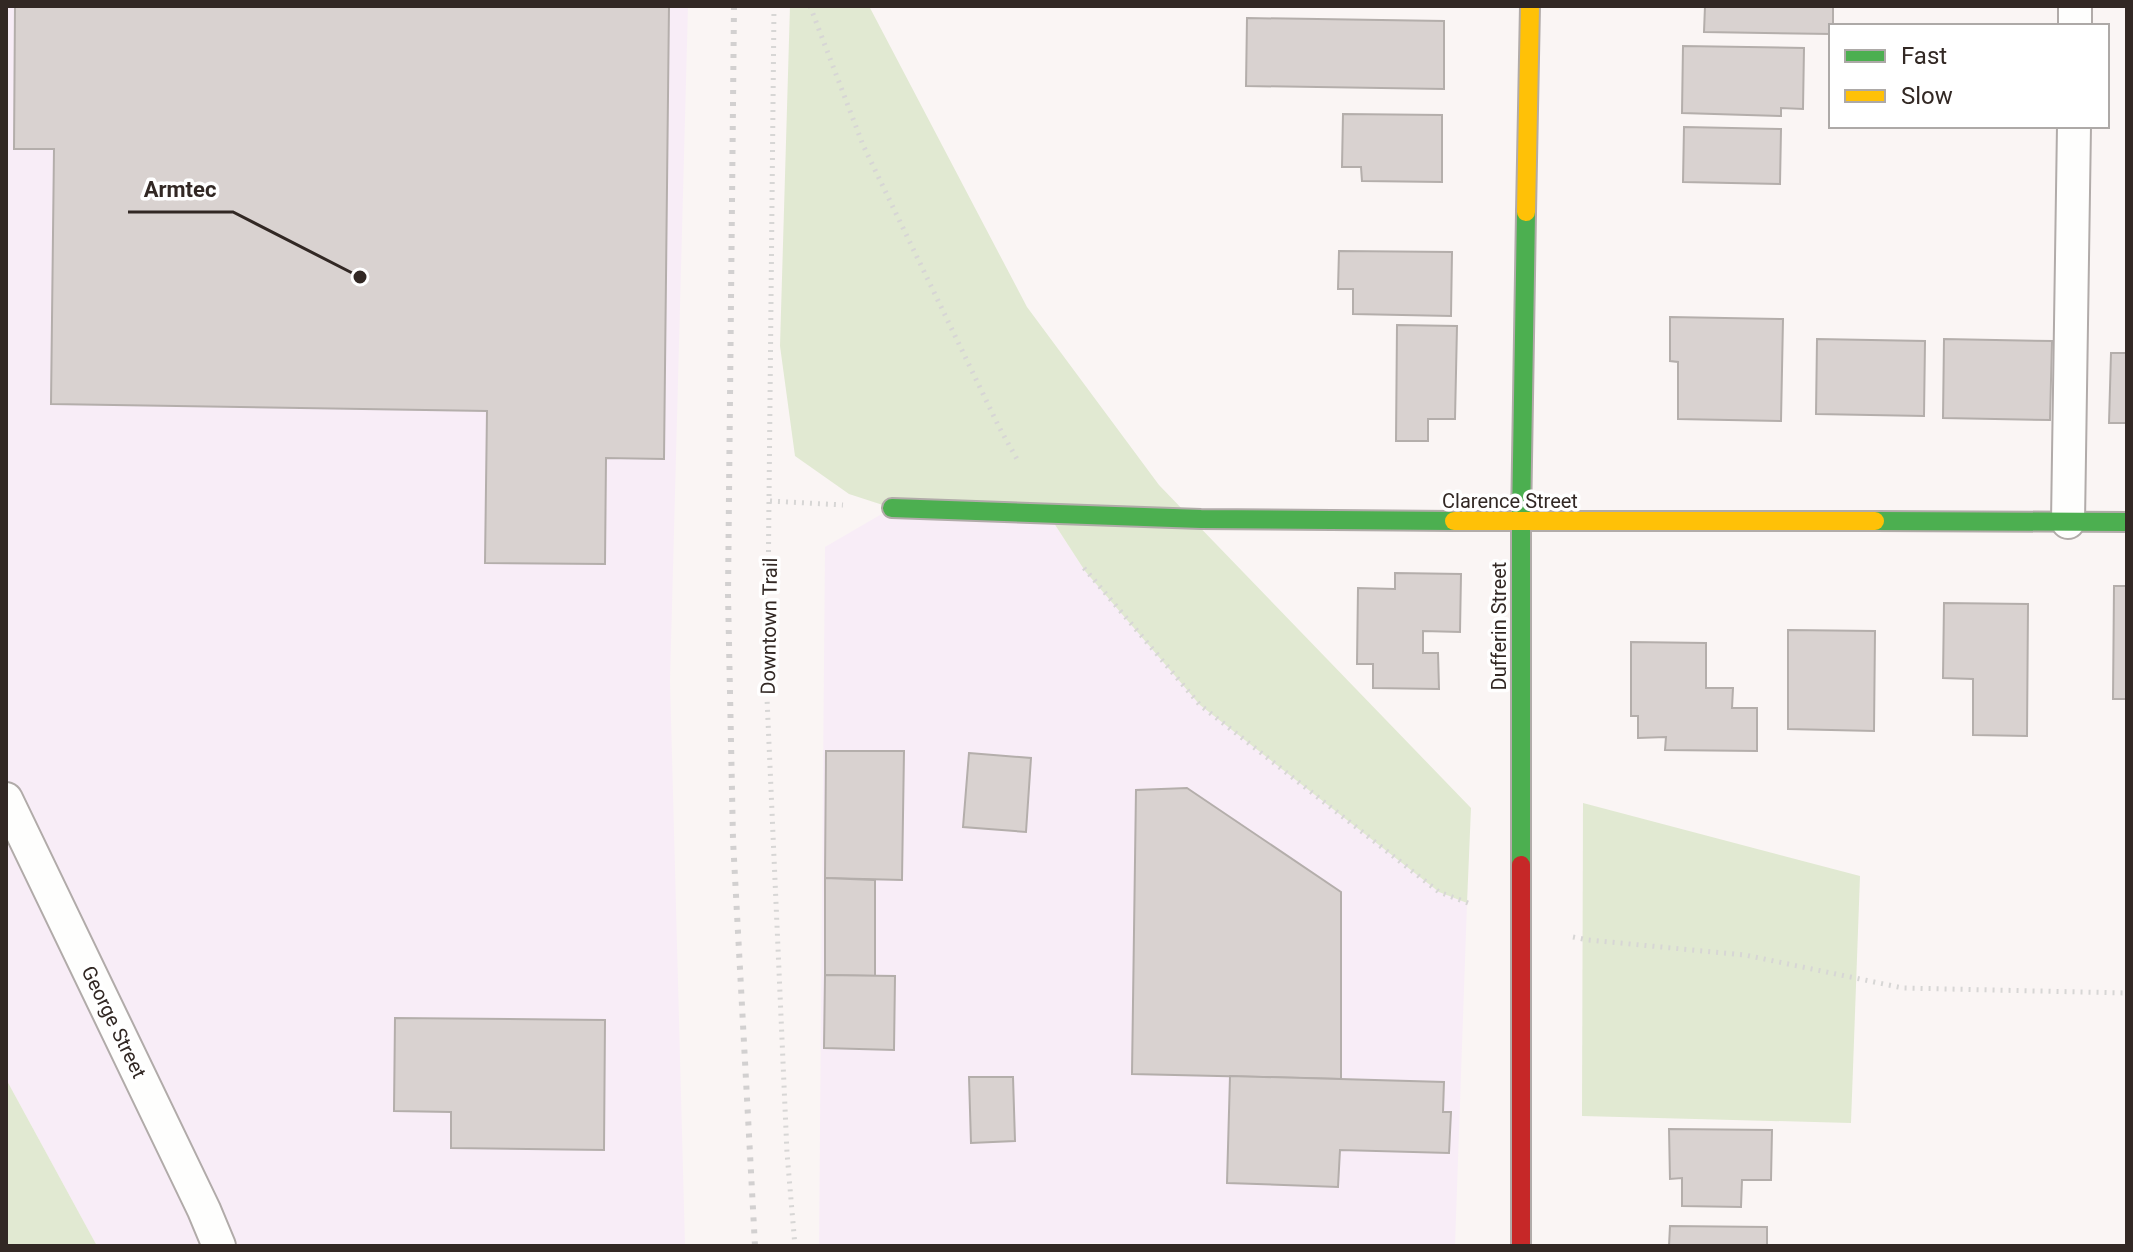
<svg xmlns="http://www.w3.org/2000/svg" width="2133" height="1252" viewBox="0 0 2133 1252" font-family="Roboto,sans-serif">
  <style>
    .industrial { fill: #f8edf7 }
    .green { fill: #e1e9d2 }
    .building { fill: #d9d2d0; stroke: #b4aeab; stroke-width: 2 }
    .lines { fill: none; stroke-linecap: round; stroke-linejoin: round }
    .lane-casing { stroke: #b1aba9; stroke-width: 36 }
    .fast-casing { stroke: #b1aba9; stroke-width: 22 }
    .slow-casing { stroke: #b1aba9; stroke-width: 22 }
    .jam-casing { stroke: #b1aba9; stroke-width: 22 }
    .path { stroke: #d7d6d5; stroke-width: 5; stroke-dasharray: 2 6; stroke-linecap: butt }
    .lane { stroke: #fefefd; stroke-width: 32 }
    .fast { stroke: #4caf50; stroke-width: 18 }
    .slow { stroke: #ffc107; stroke-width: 18 }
    .jam { stroke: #c62828; stroke-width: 18 }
    .rail { stroke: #d2d0d0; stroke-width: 6; stroke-dasharray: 4 8; stroke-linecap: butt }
    .labels { text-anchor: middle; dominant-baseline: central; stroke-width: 7; stroke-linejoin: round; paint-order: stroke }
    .street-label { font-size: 20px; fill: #322824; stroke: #fff }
    .leader { fill: none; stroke: #322824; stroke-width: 3 }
    .callout-dot { fill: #322824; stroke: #fff; stroke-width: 3 }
    .callout-label { font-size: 22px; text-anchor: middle; font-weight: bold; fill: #322824; stroke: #fff; stroke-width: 7; stroke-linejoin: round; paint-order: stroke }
  </style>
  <rect width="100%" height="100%" fill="#faf5f4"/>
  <g class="industrial">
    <path d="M 6,6 L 688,6 L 670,681 L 685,1246 L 97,1246 L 6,1079 Z"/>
    <path d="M 892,508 L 1050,517 L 1085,571 L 1200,705 L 1439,892 L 1467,903 L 1455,1246 L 1173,1246 L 1101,1243 L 819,1246 L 825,547 Z"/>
  </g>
  <g class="green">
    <path d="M 790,6 L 869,6 L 1027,307 L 1159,485 L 1471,808 L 1467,903 L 1439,892 L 1200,705 L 1085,571 L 1050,517 L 892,508 L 849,494 L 795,456 L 780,346 Z"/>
    <path d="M 1583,803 L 1860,876 L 1851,1123 L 1582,1116 Z"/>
    <path d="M 6,1079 L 97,1246 L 6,1246 Z"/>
  </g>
  <g class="building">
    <path d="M 15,6 L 669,6 L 664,459 L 606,458 L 605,564 L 485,563 L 487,411 L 51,404 L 54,149 L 14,149 Z"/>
    <path d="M 1705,6 L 1833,6 L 1833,26 L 1831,34 L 1704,32 Z"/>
    <path d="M 1247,18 L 1444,21 L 1444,89 L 1246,86 Z"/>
    <path d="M 1683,46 L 1804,48 L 1803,109 L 1781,108 L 1781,116 L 1682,113 Z"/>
    <path d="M 1343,114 L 1442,115 L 1442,182 L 1362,181 L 1361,167 L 1342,167 Z"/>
    <path d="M 1684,127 L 1781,129 L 1780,184 L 1683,182 Z"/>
    <path d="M 1339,251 L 1452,252 L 1451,316 L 1353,314 L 1353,289 L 1338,289 Z"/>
    <path d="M 1670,317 L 1783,319 L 1781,421 L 1678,419 L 1678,362 L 1670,361 Z"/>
    <path d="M 1397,325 L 1457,326 L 1455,419 L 1428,419 L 1428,441 L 1396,441 Z"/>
    <path d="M 1817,339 L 1925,341 L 1924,416 L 1816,414 Z"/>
    <path d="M 1944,339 L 2052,341 L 2050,420 L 1943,418 Z"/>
    <path d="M 2111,353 L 2127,353 L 2127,423 L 2109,423 Z"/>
    <path d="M 1395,573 L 1461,574 L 1460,632 L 1423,631 L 1423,653 L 1438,653 L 1439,689 L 1373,688 L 1373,664 L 1357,664 L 1358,588 L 1395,589 Z"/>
    <path d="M 2114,586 L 2127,586 L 2127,699 L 2113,699 Z"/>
    <path d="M 1944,603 L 2028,604 L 2027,736 L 1973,735 L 1973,679 L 1943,678 Z"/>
    <path d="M 1788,630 L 1875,631 L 1874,731 L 1788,729 Z"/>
    <path d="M 1631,642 L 1706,643 L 1706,688 L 1733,688 L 1732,708 L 1757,708 L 1757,751 L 1665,750 L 1666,737 L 1638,738 L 1638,716 L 1631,716 Z"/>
    <path d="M 826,751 L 904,751 L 902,880 L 825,878 Z"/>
    <path d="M 969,753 L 1031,758 L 1026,832 L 963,827 Z"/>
    <path d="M 1187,788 L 1341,892 L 1341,1079 L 1132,1074 L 1136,790 Z"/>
    <path d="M 825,878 L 875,880 L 875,976 L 825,975 Z"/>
    <path d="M 825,975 L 895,976 L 894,1050 L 824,1048 Z"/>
    <path d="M 395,1018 L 605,1020 L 604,1150 L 451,1148 L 451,1112 L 394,1111 Z"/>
    <path d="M 1230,1076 L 1444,1082 L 1443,1112 L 1451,1112 L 1449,1153 L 1340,1150 L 1338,1187 L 1227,1183 Z"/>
    <path d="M 969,1077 L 1013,1077 L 1015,1141 L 971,1143 Z"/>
    <path d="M 1669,1129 L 1772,1130 L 1771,1180 L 1742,1180 L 1741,1207 L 1682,1206 L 1682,1178 L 1670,1179 Z"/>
    <path d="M 1670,1226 L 1767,1227 L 1767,1246 L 1669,1246 Z"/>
  </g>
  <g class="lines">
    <defs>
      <g id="lane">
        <path d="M 2075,26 L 2075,6"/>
        <path d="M 2068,522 L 2074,126"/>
        <path d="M 6,799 L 204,1210 L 219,1246"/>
      </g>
      <g id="fast">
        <path d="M 892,508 L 1201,519 L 1454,521"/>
        <path d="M 1875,521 L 2127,522"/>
        <path d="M 1521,865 L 1521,523 L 1526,212"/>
      </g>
      <g id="slow">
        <path d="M 1526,212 L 1530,6"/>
        <path d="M 1454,521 L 1875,521"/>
      </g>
      <path id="jam" d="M 1521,865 L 1521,1246"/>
    </defs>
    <use href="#lane" class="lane-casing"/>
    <use href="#fast" class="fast-casing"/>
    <use href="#slow" class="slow-casing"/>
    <use href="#jam" class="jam-casing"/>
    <g class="path">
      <path d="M 774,6 L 767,698 L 787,1153 L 795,1246"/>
      <path d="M 810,6 L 863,145 L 999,427 L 1018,461"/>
      <path d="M 770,501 L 843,505"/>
      <path d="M 1084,568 L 1200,705 L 1439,892 L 1468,903"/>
      <path d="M 1573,937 L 1588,940 L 1745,955 L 1903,988 L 2127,993"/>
    </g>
    <use href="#lane" class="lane"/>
    <use href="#fast" class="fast"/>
    <use href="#slow" class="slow"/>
    <use href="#jam" class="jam"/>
    <path class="rail" d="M 734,6 L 728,594 L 733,840 L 755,1246"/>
  </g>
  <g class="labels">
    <g class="street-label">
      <text x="1510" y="501">Clarence Street</text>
      <text transform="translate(769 626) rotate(-89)">Downtown Trail</text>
      <text transform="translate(1499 626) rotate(-90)">Dufferin Street</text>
      <text transform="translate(114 1022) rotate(64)">George Street</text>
    </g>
  </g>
  <path class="leader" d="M360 277L233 212H128"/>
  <circle class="callout-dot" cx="360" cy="277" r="8"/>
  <g class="callout-label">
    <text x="180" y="197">Armtec</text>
  </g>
  <rect width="2133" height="1252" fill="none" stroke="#322824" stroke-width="16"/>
  <rect x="1829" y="24" width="280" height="104" fill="#ffffff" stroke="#ada9a7" stroke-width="2"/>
  <rect x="1845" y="50" width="40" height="12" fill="#4caf50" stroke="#ada9a7" stroke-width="2"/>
  <text x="1901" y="64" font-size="24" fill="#322824">Fast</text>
  <rect x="1845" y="90" width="40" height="12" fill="#ffc107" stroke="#ada9a7" stroke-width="2"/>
  <text x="1901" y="104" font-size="24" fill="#322824">Slow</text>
</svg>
